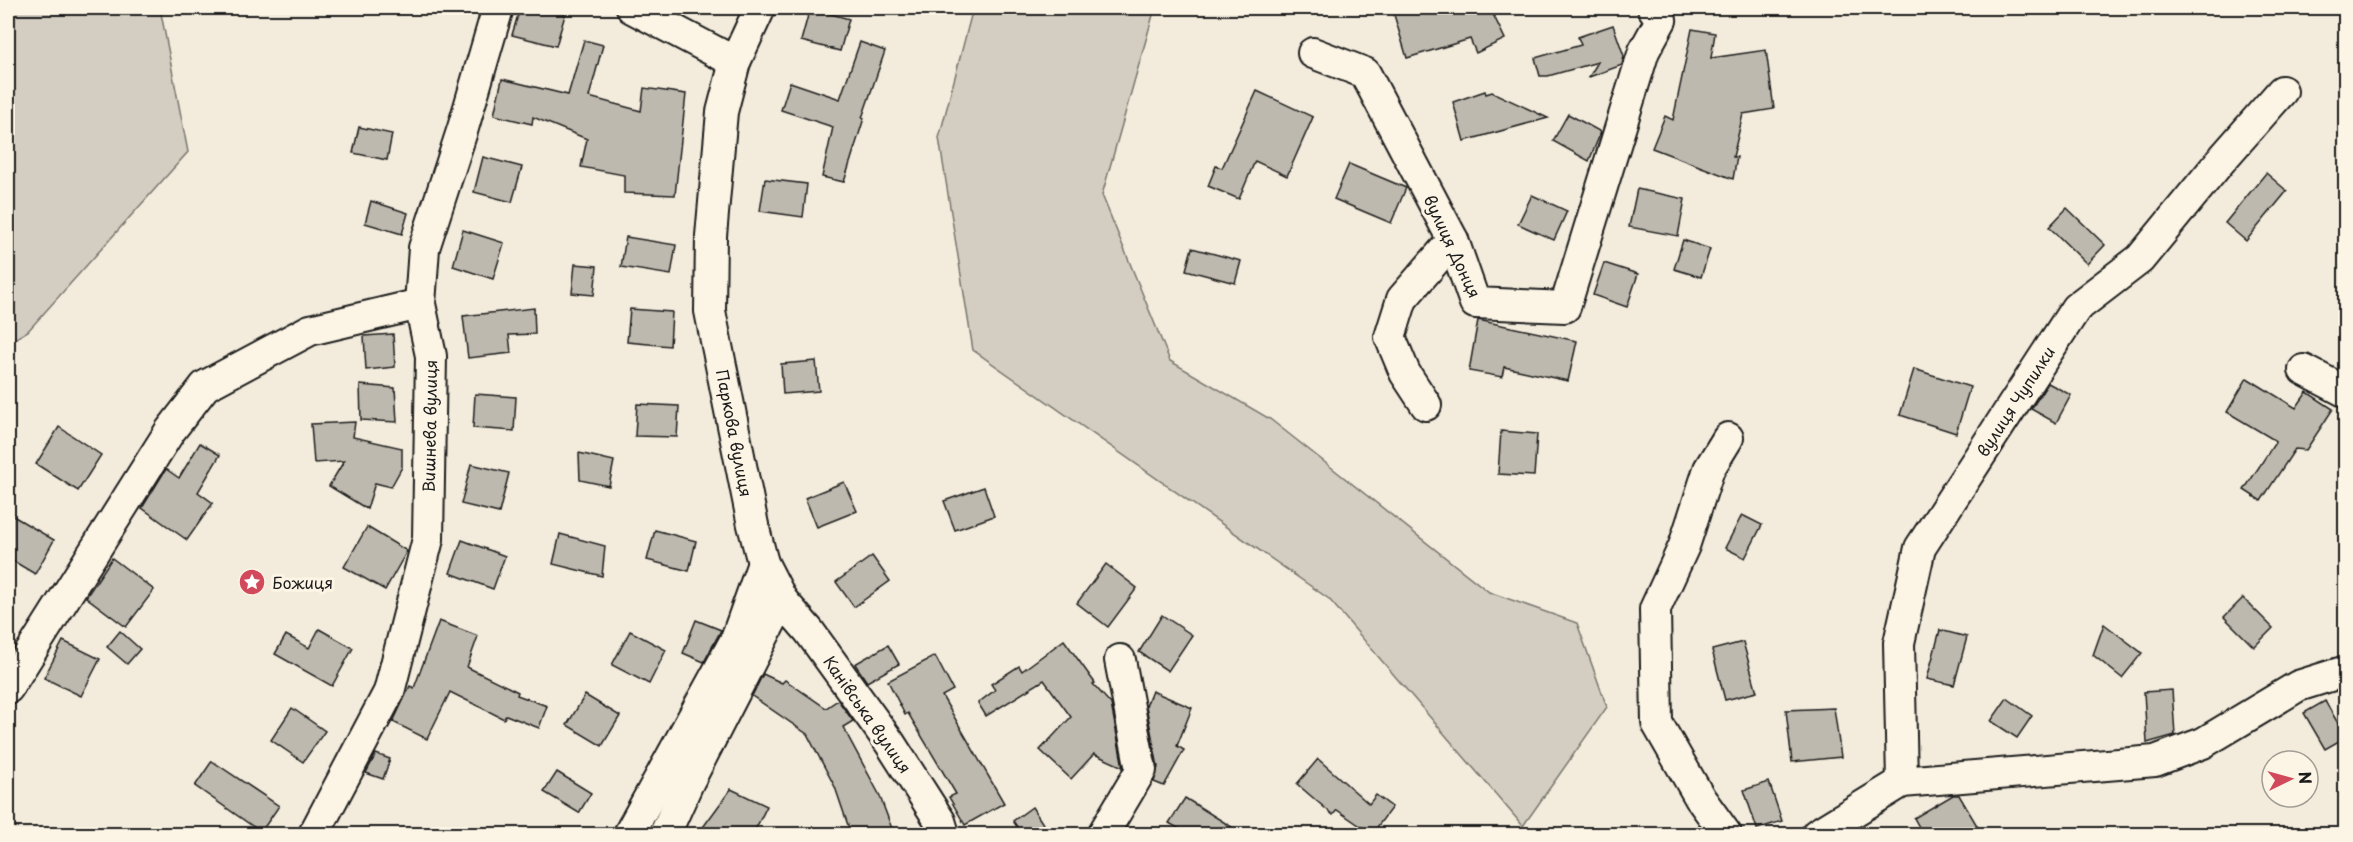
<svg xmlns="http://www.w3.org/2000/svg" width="2353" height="842" viewBox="0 0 2353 842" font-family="'Playpen Sans',sans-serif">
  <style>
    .green { fill: #d3cec1; stroke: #78756e; stroke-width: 1.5 }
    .building { fill: #beb9ae; stroke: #1c1c1c; stroke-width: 1.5 }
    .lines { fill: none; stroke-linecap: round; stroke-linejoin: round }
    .minor-casing { stroke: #1c1c1c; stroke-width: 34 }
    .minor { stroke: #fcf5e5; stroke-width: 30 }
    .labels { text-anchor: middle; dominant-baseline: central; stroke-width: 6; stroke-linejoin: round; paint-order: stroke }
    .street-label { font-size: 16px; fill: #1c1c1c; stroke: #fcf5e5 }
    .poi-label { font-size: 16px; fill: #1c1c1c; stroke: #fcf5e5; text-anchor: start }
  </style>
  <rect width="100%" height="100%" fill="#f3ecdd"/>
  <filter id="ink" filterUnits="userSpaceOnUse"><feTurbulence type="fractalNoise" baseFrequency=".0167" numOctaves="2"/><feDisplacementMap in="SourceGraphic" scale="12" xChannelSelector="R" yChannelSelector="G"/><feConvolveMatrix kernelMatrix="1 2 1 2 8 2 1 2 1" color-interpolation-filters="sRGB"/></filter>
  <g filter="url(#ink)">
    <g class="green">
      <path d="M 8,8 L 160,8 L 188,152 L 28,331 L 8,343 Z"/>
      <path d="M 973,8 L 1155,8 L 1102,195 L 1170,361 L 1270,419 L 1489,592 L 1577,623 L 1607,707 L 1523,826 L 1329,599 L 973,350 L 939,138 Z"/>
    </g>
    <g class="building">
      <path d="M 520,8 L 567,8 L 556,46 L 512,35 Z"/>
      <path d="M 810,8 L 849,19 L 840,51 L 801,41 Z"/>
      <path d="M 1392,8 L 1490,8 L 1505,39 L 1476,53 L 1470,39 L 1407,58 Z"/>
      <path d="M 1613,25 L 1624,56 L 1622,65 L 1589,77 L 1598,62 L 1548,76 L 1540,76 L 1535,58 L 1581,45 L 1578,37 Z"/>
      <path d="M 1692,29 L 1715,33 L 1711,58 L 1766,50 L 1774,109 L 1743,114 L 1733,157 L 1737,157 L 1733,179 L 1652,148 L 1665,116 L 1673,120 Z"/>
      <path d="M 584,40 L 603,45 L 589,97 L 641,111 L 644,88 L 686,94 L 675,195 L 624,193 L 624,175 L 581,167 L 587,139 L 533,117 L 532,124 L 494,115 L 502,79 L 568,95 Z"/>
      <path d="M 860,42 L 885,51 L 862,118 L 864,118 L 844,182 L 822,177 L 833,127 L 781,110 L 790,82 L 840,99 Z"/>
      <path d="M 1257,91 L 1313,117 L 1287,176 L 1255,161 L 1239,199 L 1208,186 L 1216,166 L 1222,168 Z"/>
      <path d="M 1485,91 L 1486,94 L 1492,92 L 1548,118 L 1464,141 L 1453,102 Z"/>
      <path d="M 1568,114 L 1601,132 L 1589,161 L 1553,141 Z"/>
      <path d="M 359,127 L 392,134 L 387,160 L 353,153 Z"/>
      <path d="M 483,157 L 522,167 L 512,202 L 474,192 Z"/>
      <path d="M 1349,164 L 1406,188 L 1391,223 L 1334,199 Z"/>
      <path d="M 2266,173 L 2287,191 L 2246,241 L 2225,223 Z"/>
      <path d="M 765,179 L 807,184 L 803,217 L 760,211 Z"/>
      <path d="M 1637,189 L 1685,199 L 1678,236 L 1629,227 Z"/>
      <path d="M 1532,195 L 1567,211 L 1554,240 L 1518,224 Z"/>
      <path d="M 371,201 L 408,213 L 402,234 L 365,223 Z"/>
      <path d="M 2067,208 L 2105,245 L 2087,264 L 2049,227 Z"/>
      <path d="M 463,230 L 504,243 L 493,279 L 453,266 Z"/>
      <path d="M 626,237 L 676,245 L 671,275 L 621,267 Z"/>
      <path d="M 1683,240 L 1710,249 L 1701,277 L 1674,269 Z"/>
      <path d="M 1192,248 L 1241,261 L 1235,283 L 1186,270 Z"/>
      <path d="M 1604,263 L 1638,274 L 1627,307 L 1593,295 Z"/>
      <path d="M 575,264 L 597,266 L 594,295 L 572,293 Z"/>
      <path d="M 534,308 L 535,334 L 509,335 L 511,353 L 468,358 L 463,316 Z"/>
      <path d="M 630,309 L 672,312 L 670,346 L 627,342 Z"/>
      <path d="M 1478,320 L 1577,341 L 1568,381 L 1504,367 L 1502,377 L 1469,371 Z"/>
      <path d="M 393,334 L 395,367 L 366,370 L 364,336 Z"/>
      <path d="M 816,361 L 819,391 L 783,394 L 781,364 Z"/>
      <path d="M 1914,369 L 1970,387 L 1956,433 L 1900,415 Z"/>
      <path d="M 2247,378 L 2296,408 L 2307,392 L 2333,409 L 2306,450 L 2295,449 L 2261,501 L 2244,490 L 2276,441 L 2227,412 Z"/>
      <path d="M 2048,383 L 2071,395 L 2056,423 L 2031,409 Z"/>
      <path d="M 360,385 L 395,388 L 397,422 L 361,420 Z"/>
      <path d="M 475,394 L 516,397 L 514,431 L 473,428 Z"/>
      <path d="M 637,404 L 679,406 L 677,437 L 635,436 Z"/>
      <path d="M 355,422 L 353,437 L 402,448 L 402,467 L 391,487 L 375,483 L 367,509 L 329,486 L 344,461 L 314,463 L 311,424 Z"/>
      <path d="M 59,427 L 101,455 L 78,491 L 36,464 Z"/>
      <path d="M 1501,431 L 1537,434 L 1534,476 L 1498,474 Z"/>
      <path d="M 200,443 L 220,455 L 198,492 L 213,503 L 187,540 L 142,508 L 166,469 L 179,478 Z"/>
      <path d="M 579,453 L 614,461 L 609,486 L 580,480 Z"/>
      <path d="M 471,464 L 509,473 L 499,513 L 461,504 Z"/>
      <path d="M 844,482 L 857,511 L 817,527 L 805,498 Z"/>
      <path d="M 984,487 L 994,516 L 955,530 L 944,501 Z"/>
      <path d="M 8,513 L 54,540 L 35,574 L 8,558 Z"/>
      <path d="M 1742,515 L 1762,525 L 1745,558 L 1725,548 Z"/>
      <path d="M 367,527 L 407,551 L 385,590 L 344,567 Z"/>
      <path d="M 655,530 L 696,541 L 689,571 L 647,560 Z"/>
      <path d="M 560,534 L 605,546 L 602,576 L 553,564 Z"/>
      <path d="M 462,540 L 505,556 L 493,589 L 450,573 Z"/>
      <path d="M 872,556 L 890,581 L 854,607 L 836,582 Z"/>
      <path d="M 112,558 L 154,590 L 126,627 L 86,597 Z"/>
      <path d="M 1106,564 L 1137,588 L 1108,627 L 1077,603 Z"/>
      <path d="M 2243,598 L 2273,628 L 2254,647 L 2224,617 Z"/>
      <path d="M 1162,615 L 1192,635 L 1168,671 L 1139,652 Z"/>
      <path d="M 696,620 L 721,630 L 704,662 L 683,653 Z"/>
      <path d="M 439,621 L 478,636 L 467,667 L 518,692 L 517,695 L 547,706 L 539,728 L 506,715 L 504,719 L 450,692 L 427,739 L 393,722 L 410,686 L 414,688 Z"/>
      <path d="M 2104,624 L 2142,653 L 2122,678 L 2093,655 Z"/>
      <path d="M 319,629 L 353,648 L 332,686 L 275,654 L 286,635 L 309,648 Z"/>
      <path d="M 1940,630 L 1967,637 L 1954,685 L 1927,679 Z"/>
      <path d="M 120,631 L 140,649 L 127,664 L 107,647 Z"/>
      <path d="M 630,631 L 666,650 L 649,684 L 612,665 Z"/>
      <path d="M 1064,640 L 1095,683 L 1093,684 L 1111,704 L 1123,767 L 1094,754 L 1071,779 L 1040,750 L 1071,717 L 1044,680 L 986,716 L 978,703 L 995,690 L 991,684 L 1019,666 L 1022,671 Z"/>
      <path d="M 63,641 L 100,659 L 81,696 L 44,678 Z"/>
      <path d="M 1743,642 L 1757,692 L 1725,700 L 1712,650 Z"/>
      <path d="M 888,645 L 899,664 L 867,682 L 855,664 Z"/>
      <path d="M 935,656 L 953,690 L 942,696 L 1004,803 L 965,825 L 949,797 L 956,794 L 908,713 L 905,715 L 888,681 Z"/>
      <path d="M 763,674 L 782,683 L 785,680 L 826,708 L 838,700 L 853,721 L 843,727 L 879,794 L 894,834 L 851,834 L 835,787 L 807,734 L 752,696 Z"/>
      <path d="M 2172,690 L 2175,735 L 2147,743 L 2144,692 Z"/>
      <path d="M 1152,691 L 1192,708 L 1177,746 L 1184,750 L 1164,786 L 1154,782 L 1158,767 L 1146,706 Z"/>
      <path d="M 585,695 L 620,716 L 602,746 L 567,725 Z"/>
      <path d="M 2007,698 L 2032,716 L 2017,738 L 1991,721 Z"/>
      <path d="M 2325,701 L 2346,737 L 2325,749 L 2304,713 Z"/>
      <path d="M 292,708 L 325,731 L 303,762 L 271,740 Z"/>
      <path d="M 1834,708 L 1841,757 L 1792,762 L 1786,710 Z"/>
      <path d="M 376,754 L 390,759 L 383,779 L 366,773 Z"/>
      <path d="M 1318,759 L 1369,804 L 1376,795 L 1392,807 L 1372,834 L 1337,810 L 1333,815 L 1297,784 Z"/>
      <path d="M 212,761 L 279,806 L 261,832 L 195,786 Z"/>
      <path d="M 557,772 L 591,793 L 579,813 L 544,792 Z"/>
      <path d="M 1769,782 L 1782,821 L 1757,829 L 1744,790 Z"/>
      <path d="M 731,789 L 767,806 L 753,834 L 698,834 Z"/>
      <path d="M 1953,795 L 1959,795 L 1982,834 L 1923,834 L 1914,818 Z"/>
      <path d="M 1185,798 L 1243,834 L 1188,834 L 1169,823 Z"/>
      <path d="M 1032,807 L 1045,827 L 1035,834 L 1022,834 L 1013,821 Z"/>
    </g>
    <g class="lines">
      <defs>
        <g id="minor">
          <path d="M 632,8 L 735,62"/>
          <path d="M 760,8 L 735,62 L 722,112 L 711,236 L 710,311 L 753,525 L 763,563 L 782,600 L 809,631 L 890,743 L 940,821 L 944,834"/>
          <path d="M 1313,53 L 1365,73 L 1453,240 L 1475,303 L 1565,307 L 1644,51 L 1661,20 L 1653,8"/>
          <path d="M 2304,370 L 2346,392"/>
          <path d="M 1426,405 L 1405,373 L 1390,337 L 1402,299 L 1453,240"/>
          <path d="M 8,688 L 170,431 L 205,386 L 310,330 L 420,304"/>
          <path d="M 1902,782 L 1899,643 L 1920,548 L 2076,308 L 2140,259 L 2223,158 L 2282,91"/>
          <path d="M 314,834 L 389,692 L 428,539 L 431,356 L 420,304 L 424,248 L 463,128 L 498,8"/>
          <path d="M 629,834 L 736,639 L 763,563"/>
          <path d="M 665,834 L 687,785 L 782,600"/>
          <path d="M 1103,834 L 1141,770 L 1120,660"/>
          <path d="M 1726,834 L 1700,798 L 1657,723 L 1655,609 L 1684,546 L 1709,469 L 1728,438"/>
          <path d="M 1817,834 L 1902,782 L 2155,761 L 2203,743 L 2298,686 L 2346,671"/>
        </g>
      </defs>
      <use href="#minor" class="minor-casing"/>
      <use href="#minor" class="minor"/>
    </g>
  </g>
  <defs>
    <symbol id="sight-disc" viewBox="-11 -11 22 22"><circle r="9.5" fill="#d1495b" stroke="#fcf5e5"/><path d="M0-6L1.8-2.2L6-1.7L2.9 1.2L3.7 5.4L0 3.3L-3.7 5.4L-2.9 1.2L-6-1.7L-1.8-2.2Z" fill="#fff"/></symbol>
  </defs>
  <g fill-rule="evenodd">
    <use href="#sight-disc" x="237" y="567" width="30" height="30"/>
  </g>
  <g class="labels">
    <g class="street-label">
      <text transform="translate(1453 246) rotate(65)">вулиця Донця</text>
      <text transform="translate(2015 401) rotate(-57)">вулиця Чупилки</text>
      <text transform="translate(429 426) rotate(-89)">Вишнева вулиця</text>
      <text transform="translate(735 433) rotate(79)">Паркова вулиця</text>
      <text transform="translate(868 714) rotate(55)">Канівська вулиця</text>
    </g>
    <g class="poi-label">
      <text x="272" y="582">Божиця</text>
    </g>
  </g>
  <rect width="2353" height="842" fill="none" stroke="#fcf5e5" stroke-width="30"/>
  <rect x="15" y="15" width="2323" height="812" fill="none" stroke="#1c1c1c" stroke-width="2" filter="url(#ink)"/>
  <g transform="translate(2290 779) rotate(85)"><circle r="28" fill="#fcf5e5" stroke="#a29e95" stroke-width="1.5"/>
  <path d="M0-4.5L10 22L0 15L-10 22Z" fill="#d1495b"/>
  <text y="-9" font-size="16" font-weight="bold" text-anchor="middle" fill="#1c1c1c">N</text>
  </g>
</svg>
